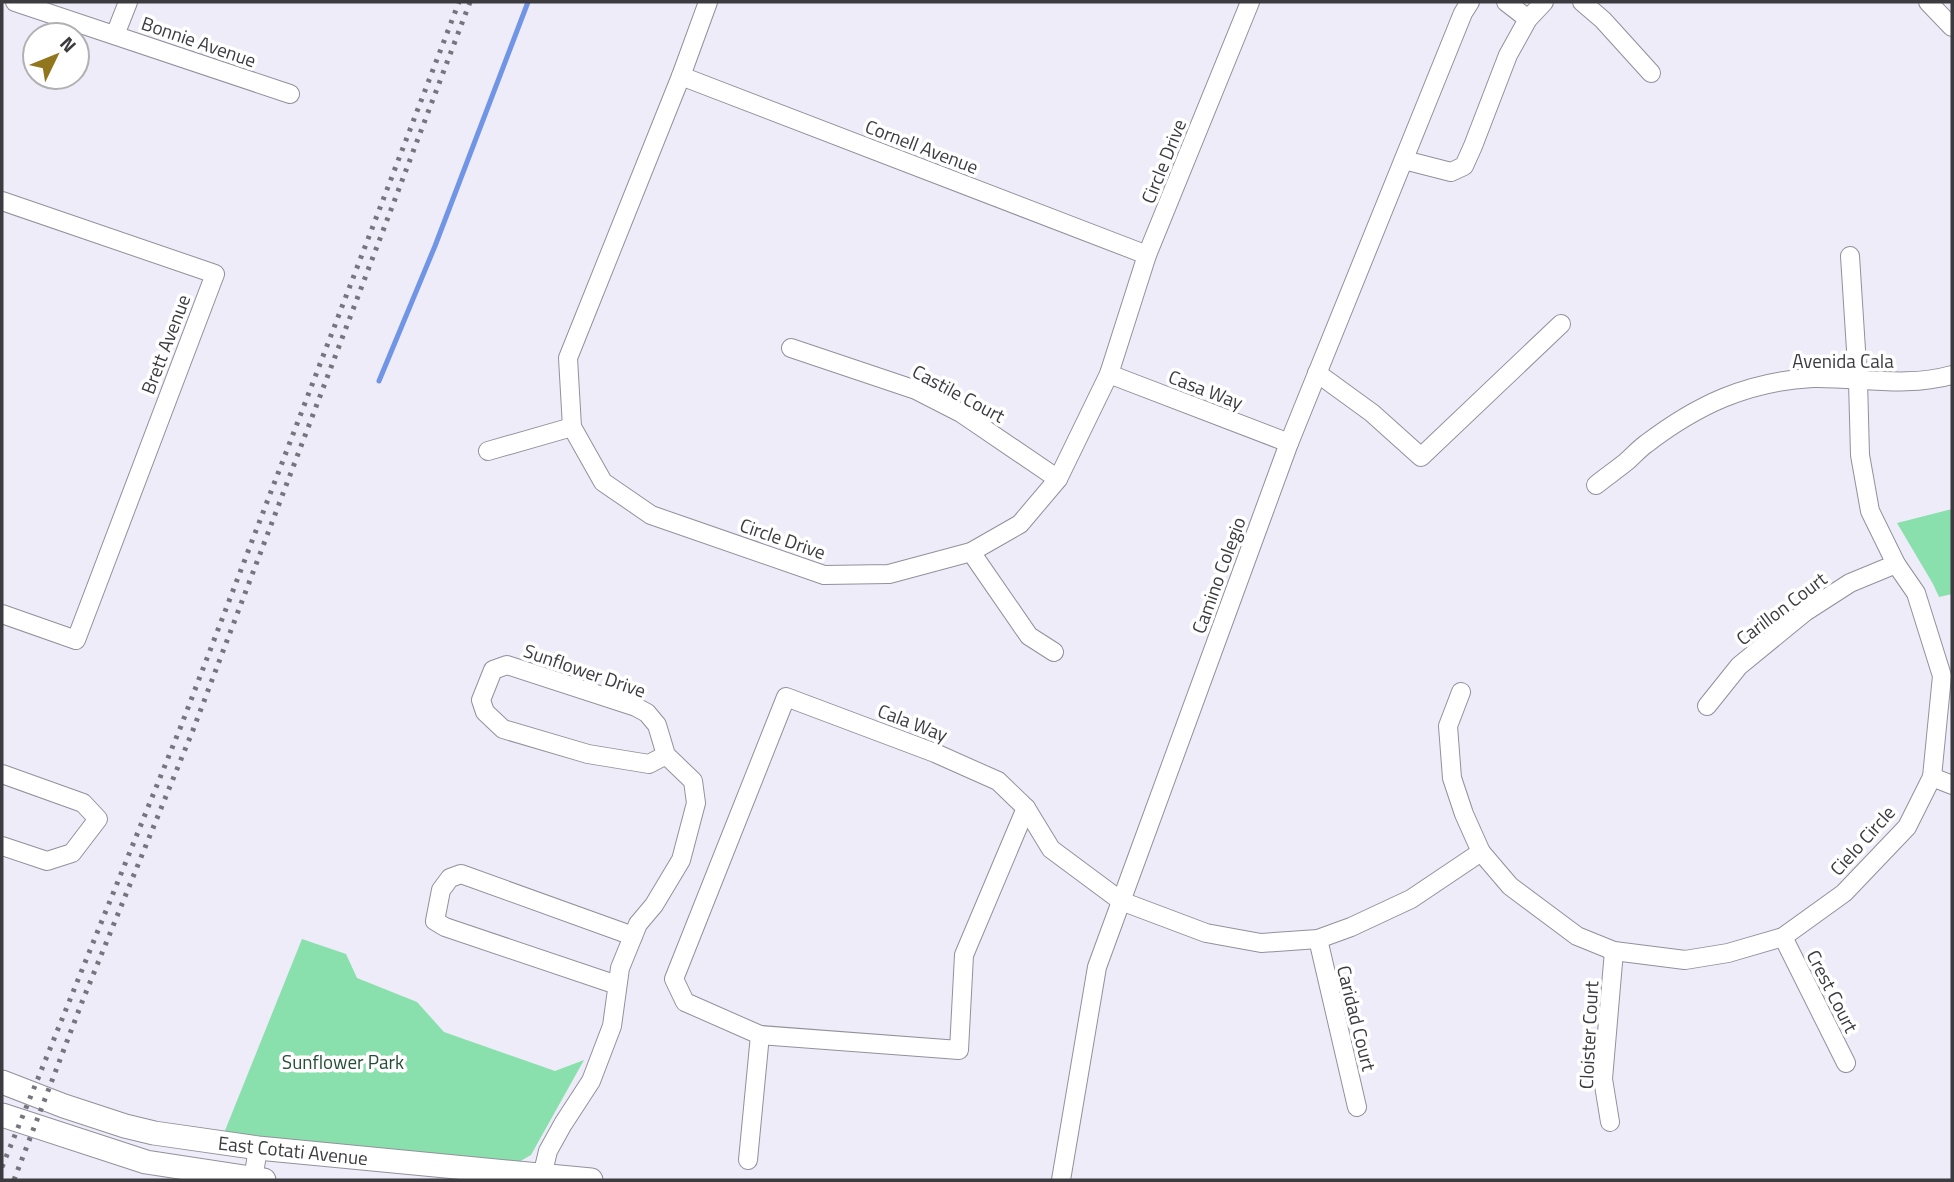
<svg xmlns="http://www.w3.org/2000/svg" width="1954" height="1182" viewBox="0 0 1954 1182" font-family="'Titillium Web',sans-serif">
  <style>
    .park { fill: #8ae0ac }
    .lines { fill: none; stroke-linecap: round; stroke-linejoin: round }
    .stream { stroke: #7095e6; stroke-width: 5 }
    .minor-casing { stroke: #91919c; stroke-width: 20 }
    .major-casing { stroke: #91919c; stroke-width: 25 }
    .minor { stroke: #fff; stroke-width: 18 }
    .major { stroke: #fff; stroke-width: 23 }
    .rail { stroke: #76757d; stroke-width: 5; stroke-dasharray: 3.5 7; stroke-linecap: butt }
    .labels { text-anchor: middle; dominant-baseline: central; stroke-width: 7; stroke-linejoin: round; paint-order: stroke }
    .street-label { font-size: 19px; fill: #3b3b40; stroke: #fff }
    .park-label { font-size: 19px; fill: #244e36; stroke: #fff }
  </style>
  <rect width="100%" height="100%" fill="#edecf8"/>
  <g class="park">
    <path d="M 1952,509 L 1952,594 L 1939,597 L 1933,584 L 1897,523 Z"/>
    <path d="M 302,939 L 346,954 L 357,978 L 417,1002 L 444,1032 L 555,1071 L 584,1060 L 531,1155 L 517,1163 L 224,1133 Z"/>
  </g>
  <g class="lines">
    <path class="stream" d="M 379,381 L 435,246 L 528,2"/>
    <defs>
      <g id="minor">
        <path d="M 15,2 L 290,94"/>
        <path d="M 708,2 L 681,76 L 568,358 L 572,427 L 603,482 L 651,515 L 824,575 L 889,574 L 971,552 L 1020,524 L 1058,479 L 1109,374 L 1147,255 L 1250,2"/>
        <path d="M 1506,2 L 1528,19"/>
        <path d="M 1582,2 L 1603,20 L 1651,73"/>
        <path d="M 1928,2 L 1952,27"/>
        <path d="M 115,35 L 128,2"/>
        <path d="M 681,76 L 1147,255"/>
        <path d="M 1404,160 L 1451,172 L 1464,166 L 1473,146 L 1508,55 L 1528,19 L 1544,2"/>
        <path d="M 2,201 L 215,274 L 76,640 L 2,614"/>
        <path d="M 791,348 L 916,390 L 961,413 L 1058,479"/>
        <path d="M 1317,373 L 1372,413 L 1421,457 L 1561,324"/>
        <path d="M 1109,374 L 1289,443"/>
        <path d="M 488,451 L 572,427"/>
        <path d="M 1596,485 C 1606,477 1616,470 1626,462 C 1633,456 1639,449 1646,444 C 1697,405 1748,381 1813,378 C 1859,377 1906,388 1952,375"/>
        <path d="M 971,552 L 1029,636 L 1054,652"/>
        <path d="M 1461,692 L 1448,726 L 1452,778 L 1464,814 L 1481,852 L 1510,886 L 1577,936 L 1614,951 L 1685,960 L 1728,953 L 1783,937 L 1844,893 L 1907,827 L 1932,777 L 1942,676 L 1916,593 L 1896,564 L 1870,511 L 1860,455 L 1858,381 L 1850,256"/>
        <path d="M 1707,706 L 1739,666 L 1805,612 L 1850,583 L 1896,564"/>
        <path d="M 2,774 L 83,803 L 98,819 L 72,853 L 47,861 L 2,846"/>
        <path d="M 1932,777 L 1952,785"/>
        <path d="M 1783,937 L 1846,1063"/>
        <path d="M 1318,939 L 1357,1107"/>
        <path d="M 617,985 L 445,927 L 435,921 L 441,890 L 450,878 L 461,874 L 633,936"/>
        <path d="M 760,1035 L 959,1050 L 964,955 L 1026,808"/>
        <path d="M 1610,1122 L 1603,1079 L 1614,951"/>
        <path d="M 748,1160 L 760,1035 L 685,1002 L 674,979 L 786,697 L 935,753 L 998,781 L 1026,808 L 1051,849 L 1121,901 L 1206,933 L 1261,943 L 1318,939 L 1351,927 L 1411,899 L 1481,852"/>
        <path d="M 253,1180 L 258,1148"/>
        <path d="M 541,1180 L 548,1151 L 563,1124 L 591,1081 L 612,1026 L 620,968 L 638,924 L 654,905 L 681,860 L 696,803 L 693,781 L 666,755 L 657,725 L 647,713 L 636,707 L 507,665 L 493,670 L 481,700 L 485,712 L 503,729 L 588,754 L 649,764 L 666,755"/>
        <path d="M 1061,1180 L 1097,967 L 1289,443 L 1463,13 L 1470,2"/>
      </g>
      <g id="major">
        <path d="M 2,1082 L 64,1106 L 125,1126 L 154,1133 L 258,1148 L 591,1180"/>
        <path d="M 2,1115 L 146,1162 L 264,1180"/>
      </g>
    </defs>
    <use href="#minor" class="minor-casing"/>
    <use href="#major" class="major-casing"/>
    <use href="#minor" class="minor"/>
    <use href="#major" class="major"/>
    <g class="rail">
      <path d="M 2,1167 L 181,726 L 459,2"/>
      <path d="M 14,1180 L 82,1002 L 193,730 L 470,2"/>
    </g>
  </g>
  <g class="labels">
    <g class="street-label">
      <text transform="translate(199 41) rotate(19)">Bonnie Avenue</text>
      <text transform="translate(922 146) rotate(21)">Cornell Avenue</text>
      <text transform="translate(1163 161) rotate(-68)">Circle Drive</text>
      <text transform="translate(165 344) rotate(-69)">Brett Avenue</text>
      <text x="1843" y="360">Avenida Cala</text>
      <text transform="translate(1206 389) rotate(21)">Casa Way</text>
      <text transform="translate(959 393) rotate(28)">Castile Court</text>
      <text transform="translate(783 538) rotate(19)">Circle Drive</text>
      <text transform="translate(1218 575) rotate(-70)">Camino Colegio</text>
      <text transform="translate(1781 608) rotate(-37)">Carillon Court</text>
      <text transform="translate(585 670) rotate(19)">Sunflower Drive</text>
      <text transform="translate(913 722) rotate(21)">Cala Way</text>
      <text transform="translate(1862 840) rotate(-48)">Cielo Circle</text>
      <text transform="translate(1833 991) rotate(63)">Crest Court</text>
      <text transform="translate(1357 1018) rotate(76)">Caridad Court</text>
      <text transform="translate(1588 1035) rotate(-87)">Cloister Court</text>
      <text transform="translate(293 1150) rotate(6)">East Cotati Avenue</text>
    </g>
    <g class="park-label">
      <text x="343" y="1061">Sunflower Park</text>
    </g>
  </g>
  <rect width="1954" height="1182" fill="none" stroke="#3b3b40" stroke-width="7"/>
  <g transform="translate(56 56) rotate(47)"><circle r="33" fill="#ffffff" stroke="#b1b1b3" stroke-width="2"/>
  <path d="M0-5L12 26L0 18L-12 26Z" fill="#92761d"/>
  <text y="-10" font-size="19" font-weight="bold" text-anchor="middle" fill="#3b3b40">N</text>
  </g>
</svg>
